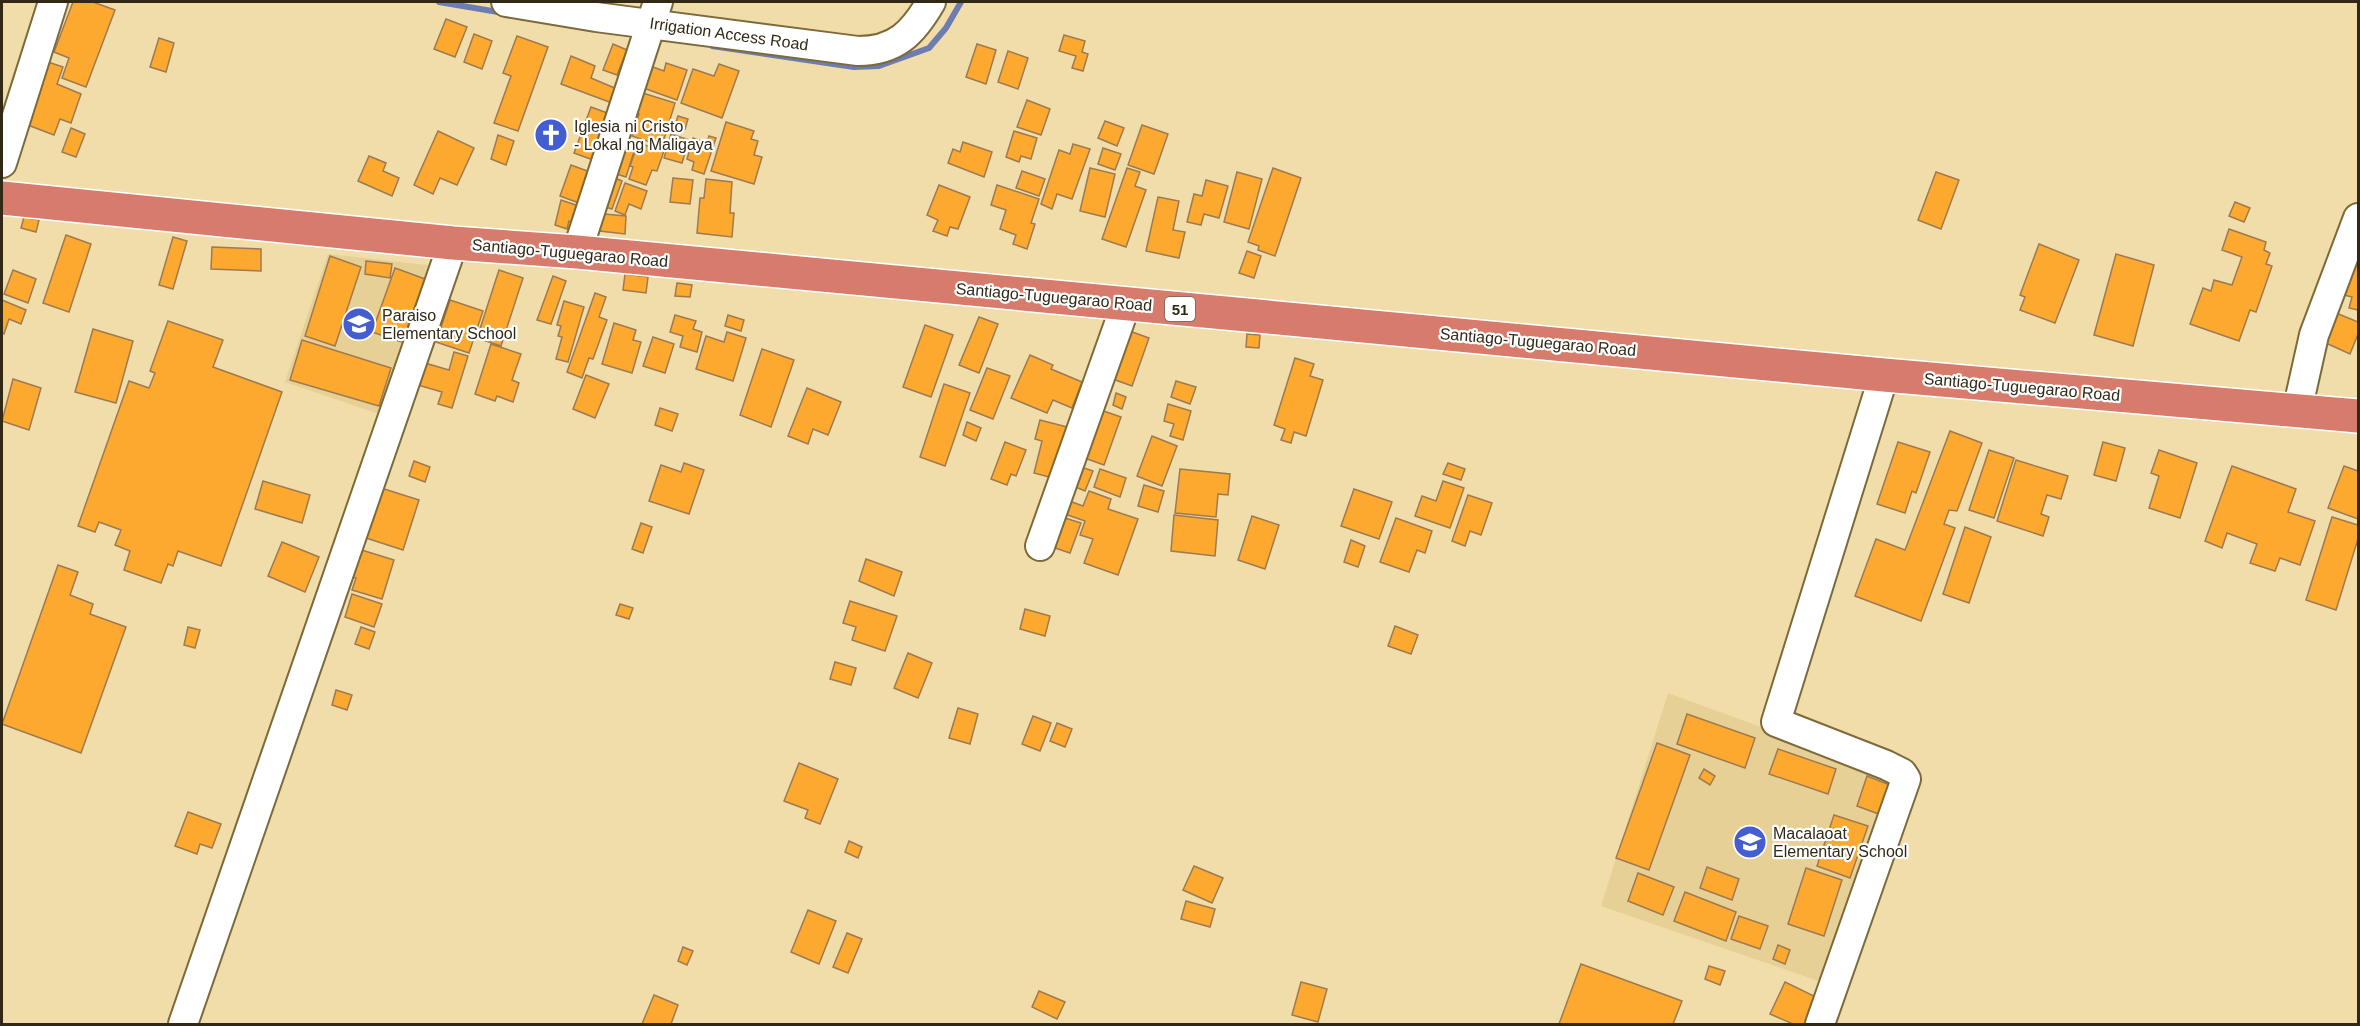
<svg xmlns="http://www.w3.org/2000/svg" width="2360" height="1026" viewBox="0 0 2360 1026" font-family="Arial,sans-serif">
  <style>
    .built { fill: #e7d095 }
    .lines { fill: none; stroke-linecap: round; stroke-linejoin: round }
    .stream { stroke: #6d7db2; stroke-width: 6 }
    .building { fill: #fda82f; stroke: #9d7a52; stroke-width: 1.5 }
    .minor-casing { stroke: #7c6a3a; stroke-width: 32 }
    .highway-casing { stroke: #fff; stroke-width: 36 }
    .minor { stroke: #fff; stroke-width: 28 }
    .highway { stroke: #d77b6c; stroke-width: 33 }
    .labels { text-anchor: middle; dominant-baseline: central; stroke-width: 4.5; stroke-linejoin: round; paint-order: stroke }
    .shield { fill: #fff; stroke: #6f695b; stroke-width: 1.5 }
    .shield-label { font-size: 15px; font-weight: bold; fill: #312915 }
    .street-label { font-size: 16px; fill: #312915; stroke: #fff }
    .poi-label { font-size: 16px; fill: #312915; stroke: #fff; text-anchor: start }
  </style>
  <rect width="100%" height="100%" fill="#f0dda9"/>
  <g class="built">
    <path d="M 328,254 L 436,266 L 382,415 L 285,382 Z"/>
    <path d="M 1668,693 L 1903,779 L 1830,985 L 1601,906 Z"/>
  </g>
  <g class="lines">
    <g class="stream">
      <path d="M 439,2 L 504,13"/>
      <path d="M 712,46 L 854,67 L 879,66 L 929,48 L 946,28 L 961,2"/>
    </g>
  </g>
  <g class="building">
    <path d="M 73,2 L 93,2 L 115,10 L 86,87 L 62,78 L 69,58 L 54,52 Z"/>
    <path d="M 446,19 L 467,27 L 455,57 L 434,49 Z"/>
    <path d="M 474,34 L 492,41 L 482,69 L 464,62 Z"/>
    <path d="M 1064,35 L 1085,41 L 1082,52 L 1088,54 L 1083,71 L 1072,68 L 1076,56 L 1059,51 Z"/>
    <path d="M 517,36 L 548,47 L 518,131 L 494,123 L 511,76 L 503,73 Z"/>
    <path d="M 159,38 L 174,43 L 166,72 L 150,67 Z"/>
    <path d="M 613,44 L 627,50 L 617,75 L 603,70 Z"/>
    <path d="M 977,44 L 996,50 L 986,84 L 966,77 Z"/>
    <path d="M 1008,51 L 1028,58 L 1018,89 L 998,82 Z"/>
    <path d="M 571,56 L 595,66 L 591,78 L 617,89 L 612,103 L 561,84 Z"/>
    <path d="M 48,62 L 63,67 L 57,84 L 81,94 L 71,123 L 60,119 L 54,135 L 25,124 Z"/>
    <path d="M 642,63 L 664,71 L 666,63 L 687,70 L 677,100 L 635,85 Z"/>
    <path d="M 719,64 L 739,71 L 722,118 L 681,103 L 693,69 L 714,76 Z"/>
    <path d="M 633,90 L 675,103 L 662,146 L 632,136 L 639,114 L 626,111 Z"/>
    <path d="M 1027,100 L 1050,109 L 1041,135 L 1017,127 Z"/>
    <path d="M 591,107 L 610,114 L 593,160 L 574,153 Z"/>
    <path d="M 678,116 L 688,119 L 685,129 L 675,126 Z"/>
    <path d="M 1105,121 L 1124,128 L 1117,146 L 1098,138 Z"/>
    <path d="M 726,122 L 754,131 L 751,139 L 758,141 L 754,155 L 762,157 L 754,184 L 711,171 Z"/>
    <path d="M 1142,125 L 1168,134 L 1154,174 L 1128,165 Z"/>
    <path d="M 71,128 L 85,134 L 76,157 L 62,152 Z"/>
    <path d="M 438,131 L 474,148 L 457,185 L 440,178 L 433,194 L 414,185 Z"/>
    <path d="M 1014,131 L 1037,138 L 1031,159 L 1021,156 L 1019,162 L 1006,157 Z"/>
    <path d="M 671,134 L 689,140 L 682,163 L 664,158 Z"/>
    <path d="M 498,135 L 514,141 L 506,165 L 491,159 Z"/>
    <path d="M 617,135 L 637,142 L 626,177 L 604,170 Z"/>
    <path d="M 709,136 L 716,138 L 704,174 L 692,170 L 694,162 L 687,159 L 693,138 L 707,143 Z"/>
    <path d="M 963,142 L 992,152 L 984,177 L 948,163 L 953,149 L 960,152 Z"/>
    <path d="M 638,143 L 664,151 L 657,171 L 652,170 L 646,185 L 629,179 L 633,167 L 630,166 Z"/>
    <path d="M 1073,144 L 1090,149 L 1072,199 L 1057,194 L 1052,209 L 1041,204 L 1059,150 L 1070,154 Z"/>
    <path d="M 1103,148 L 1121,154 L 1115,170 L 1098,164 Z"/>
    <path d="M 369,156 L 386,163 L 383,171 L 399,178 L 392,196 L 358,181 Z"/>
    <path d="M 571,165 L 590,172 L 579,203 L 560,196 Z"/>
    <path d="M 1090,168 L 1115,174 L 1105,217 L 1080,211 Z"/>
    <path d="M 1127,168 L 1140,172 L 1135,186 L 1146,190 L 1126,247 L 1102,239 Z"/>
    <path d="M 1273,168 L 1301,178 L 1275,256 L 1258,250 L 1259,246 L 1248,242 Z"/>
    <path d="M 1022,171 L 1045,179 L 1039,196 L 1016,188 Z"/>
    <path d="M 1237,172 L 1262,179 L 1249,229 L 1224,222 Z"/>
    <path d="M 1936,172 L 1959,180 L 1941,229 L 1918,220 Z"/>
    <path d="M 606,174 L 622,181 L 612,209 L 605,207 Z"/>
    <path d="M 673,178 L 693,180 L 690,204 L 670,202 Z"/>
    <path d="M 706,179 L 732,182 L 730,213 L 734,213 L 732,237 L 697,233 L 700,198 L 704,198 Z"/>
    <path d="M 1206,180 L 1228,186 L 1219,218 L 1204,214 L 1201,225 L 1187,222 L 1194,194 L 1202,196 Z"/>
    <path d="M 625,183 L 647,191 L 641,209 L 629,204 L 625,215 L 615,211 Z"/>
    <path d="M 939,185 L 970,197 L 958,229 L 950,227 L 947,236 L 933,231 L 938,220 L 927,215 Z"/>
    <path d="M 997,185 L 1039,199 L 1031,223 L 1035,224 L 1027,249 L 1013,244 L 1016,235 L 1000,229 L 1006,210 L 991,205 Z"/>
    <path d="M 1158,197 L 1179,201 L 1173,230 L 1185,232 L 1179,258 L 1146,251 Z"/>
    <path d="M 561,200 L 579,206 L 573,223 L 569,221 L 567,229 L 555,225 Z"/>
    <path d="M 2235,202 L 2250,208 L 2244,222 L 2229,216 Z"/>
    <path d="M 593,213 L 626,216 L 625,234 L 591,230 Z"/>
    <path d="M 24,217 L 39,220 L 36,232 L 21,228 Z"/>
    <path d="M 2229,229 L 2266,242 L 2264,250 L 2270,253 L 2266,264 L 2272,266 L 2256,312 L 2250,310 L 2239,341 L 2190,324 L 2203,288 L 2211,291 L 2214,280 L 2232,285 L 2242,257 L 2222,250 Z"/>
    <path d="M 66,235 L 91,244 L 69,312 L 43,303 Z"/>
    <path d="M 173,237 L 187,241 L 173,289 L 159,285 Z"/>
    <path d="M 2039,244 L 2079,260 L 2055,323 L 2020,310 L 2025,297 L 2020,295 Z"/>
    <path d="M 2358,244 L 2358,310 L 2349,308 L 2352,297 L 2344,295 Z"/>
    <path d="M 212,247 L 261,249 L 261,271 L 211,269 Z"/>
    <path d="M 1247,251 L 1261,256 L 1254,278 L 1239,273 Z"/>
    <path d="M 2116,254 L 2154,265 L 2133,346 L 2094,335 Z"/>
    <path d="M 330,256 L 361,267 L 335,346 L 305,336 Z"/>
    <path d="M 366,261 L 392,264 L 390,278 L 365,274 Z"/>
    <path d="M 395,268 L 425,279 L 402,342 L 372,332 Z"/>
    <path d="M 13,270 L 36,279 L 28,303 L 4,294 Z"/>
    <path d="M 499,270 L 523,278 L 501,346 L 477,338 Z"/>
    <path d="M 625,274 L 648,277 L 646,293 L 623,290 Z"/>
    <path d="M 553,276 L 566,281 L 551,324 L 537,320 Z"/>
    <path d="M 677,283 L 692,285 L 690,297 L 675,296 Z"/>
    <path d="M 595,293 L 606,297 L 599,317 L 607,320 L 593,359 L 589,358 L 582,378 L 567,372 Z"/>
    <path d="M 2,300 L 26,310 L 21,324 L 9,319 L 4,334 L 2,333 Z"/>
    <path d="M 450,300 L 483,311 L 469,353 L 436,342 Z"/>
    <path d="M 564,301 L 584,307 L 568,362 L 556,359 L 562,337 L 558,336 L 561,326 L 557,325 Z"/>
    <path d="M 2329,310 L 2358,322 L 2358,334 L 2350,354 L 2317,339 Z"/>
    <path d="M 675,315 L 696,321 L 693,329 L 702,332 L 697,352 L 680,347 L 683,336 L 670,332 Z"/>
    <path d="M 728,315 L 744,320 L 741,331 L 725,326 Z"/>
    <path d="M 979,317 L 998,324 L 979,373 L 959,365 Z"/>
    <path d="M 168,321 L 223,340 L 213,367 L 282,392 L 221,566 L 178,551 L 173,566 L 168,564 L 161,583 L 124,570 L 130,551 L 115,545 L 121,530 L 99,522 L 95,532 L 78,526 L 129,381 L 149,388 L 155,373 L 150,371 Z"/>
    <path d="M 614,323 L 636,330 L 633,340 L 641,342 L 632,373 L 602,364 Z"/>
    <path d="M 925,325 L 953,335 L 931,397 L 903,387 Z"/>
    <path d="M 93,329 L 133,341 L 116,403 L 75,392 Z"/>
    <path d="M 1124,329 L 1149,338 L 1132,386 L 1107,377 Z"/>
    <path d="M 727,332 L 746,338 L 733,381 L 696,369 L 706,336 L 724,342 Z"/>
    <path d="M 1247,334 L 1260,335 L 1259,348 L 1246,347 Z"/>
    <path d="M 653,337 L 674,344 L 665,373 L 643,366 Z"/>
    <path d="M 302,340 L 391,368 L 379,406 L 290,380 Z"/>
    <path d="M 491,344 L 521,354 L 512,380 L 519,383 L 513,402 L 497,396 L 495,401 L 475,394 Z"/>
    <path d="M 762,349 L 794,360 L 771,427 L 740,415 Z"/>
    <path d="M 454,352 L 468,356 L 452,408 L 438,404 L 442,392 L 411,383 L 418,361 L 449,370 Z"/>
    <path d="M 1030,355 L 1053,365 L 1051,369 L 1082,382 L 1072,408 L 1053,400 L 1047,413 L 1011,398 Z"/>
    <path d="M 1295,358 L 1314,364 L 1310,376 L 1323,380 L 1306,436 L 1294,432 L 1291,443 L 1281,440 L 1285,429 L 1274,425 Z"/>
    <path d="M 987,368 L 1010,376 L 993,419 L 970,410 Z"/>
    <path d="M 586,375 L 609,384 L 595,418 L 573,409 Z"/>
    <path d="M 13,379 L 41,388 L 29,430 L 2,421 Z"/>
    <path d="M 1176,381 L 1196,387 L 1190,404 L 1171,397 Z"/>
    <path d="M 944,384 L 970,393 L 945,466 L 920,457 Z"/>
    <path d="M 807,388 L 841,402 L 828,435 L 813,429 L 808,444 L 788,436 Z"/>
    <path d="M 1116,393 L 1126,397 L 1122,409 L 1113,405 Z"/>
    <path d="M 1168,404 L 1191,411 L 1183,440 L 1170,436 L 1174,424 L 1164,421 Z"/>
    <path d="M 660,408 L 678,414 L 672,431 L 655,425 Z"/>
    <path d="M 1095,408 L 1121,417 L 1104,465 L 1079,456 Z"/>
    <path d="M 1040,420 L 1075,429 L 1057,479 L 1034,473 L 1042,441 L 1035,439 Z"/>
    <path d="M 967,422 L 981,428 L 976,441 L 963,435 Z"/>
    <path d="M 1950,431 L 1982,443 L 1957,511 L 1949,510 L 1944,524 L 1955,528 L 1921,621 L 1855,596 L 1876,539 L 1905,550 Z"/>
    <path d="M 1152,436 L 1177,446 L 1162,486 L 1137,476 Z"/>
    <path d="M 1005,442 L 1026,450 L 1016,476 L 1011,474 L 1007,485 L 991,479 Z"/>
    <path d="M 1898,442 L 1930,452 L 1916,493 L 1912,491 L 1905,513 L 1877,504 Z"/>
    <path d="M 2103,442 L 2125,448 L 2116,481 L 2094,475 Z"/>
    <path d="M 1989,450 L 2014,458 L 1994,518 L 1969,510 Z"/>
    <path d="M 2159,450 L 2197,463 L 2180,518 L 2149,508 L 2159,476 L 2151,473 Z"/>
    <path d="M 2016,460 L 2068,476 L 2061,499 L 2047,495 L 2041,514 L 2049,517 L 2043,536 L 1997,521 Z"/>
    <path d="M 414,461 L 430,467 L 425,482 L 409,476 Z"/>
    <path d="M 684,463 L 704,470 L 689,514 L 649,501 L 661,465 L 681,472 Z"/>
    <path d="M 1448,463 L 1465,469 L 1461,480 L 1443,474 Z"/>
    <path d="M 1072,464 L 1093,471 L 1085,491 L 1066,483 Z"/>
    <path d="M 2232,466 L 2296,489 L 2288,512 L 2315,521 L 2300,565 L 2280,558 L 2275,571 L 2250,563 L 2257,544 L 2227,533 L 2222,548 L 2205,541 Z"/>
    <path d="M 2344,466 L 2358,471 L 2358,519 L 2328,508 Z"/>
    <path d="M 1100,469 L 1126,478 L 1120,497 L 1094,487 Z"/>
    <path d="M 1180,469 L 1230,474 L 1228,495 L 1218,494 L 1216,517 L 1175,513 Z"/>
    <path d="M 263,481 L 310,495 L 302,523 L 255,509 Z"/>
    <path d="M 1443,481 L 1464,488 L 1450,528 L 1415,516 L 1422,496 L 1436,501 Z"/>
    <path d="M 1144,485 L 1164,491 L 1158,512 L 1138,506 Z"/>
    <path d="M 378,487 L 419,500 L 403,550 L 363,537 Z"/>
    <path d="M 1354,489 L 1392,502 L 1379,539 L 1341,526 Z"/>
    <path d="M 1089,491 L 1111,499 L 1108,509 L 1138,519 L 1118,575 L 1084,563 L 1093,539 L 1080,535 L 1085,521 L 1059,512 L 1064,499 L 1083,506 Z"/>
    <path d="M 1468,495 L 1492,503 L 1481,535 L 1470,531 L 1465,546 L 1452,541 Z"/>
    <path d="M 1174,515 L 1218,520 L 1215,556 L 1171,551 Z"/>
    <path d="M 1252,516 L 1279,525 L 1265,569 L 1238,560 Z"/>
    <path d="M 2332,517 L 2358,525 L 2358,539 L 2336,610 L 2306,600 Z"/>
    <path d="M 1065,518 L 1081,523 L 1070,553 L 1055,548 Z"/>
    <path d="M 1396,518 L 1432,531 L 1425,553 L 1417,550 L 1409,572 L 1380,562 Z"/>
    <path d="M 641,523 L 652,527 L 643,553 L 632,549 Z"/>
    <path d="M 1965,527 L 1991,537 L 1969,603 L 1943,594 Z"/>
    <path d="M 1351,540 L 1365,546 L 1358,567 L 1344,562 Z"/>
    <path d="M 282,542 L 319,557 L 305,592 L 268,576 Z"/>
    <path d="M 352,547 L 394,560 L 382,599 L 352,590 L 356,578 L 349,576 Z"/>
    <path d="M 866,559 L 902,572 L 894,596 L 859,581 Z"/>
    <path d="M 58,565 L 78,572 L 70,595 L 93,604 L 90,614 L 126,627 L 81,753 L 2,724 Z"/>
    <path d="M 352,594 L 382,604 L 374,627 L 345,617 Z"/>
    <path d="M 850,601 L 897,616 L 885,651 L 852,640 L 856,627 L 843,623 Z"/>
    <path d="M 620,604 L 633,608 L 629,619 L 616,615 Z"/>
    <path d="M 1025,609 L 1050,616 L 1045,636 L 1020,629 Z"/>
    <path d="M 1395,626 L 1418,635 L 1411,654 L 1388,646 Z"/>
    <path d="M 188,627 L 200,630 L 195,648 L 184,645 Z"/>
    <path d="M 361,627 L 375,632 L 369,649 L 355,644 Z"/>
    <path d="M 908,653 L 932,663 L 918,698 L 894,688 Z"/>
    <path d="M 835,662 L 856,668 L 851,685 L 830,679 Z"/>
    <path d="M 336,690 L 352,695 L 347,710 L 332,705 Z"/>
    <path d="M 958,708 L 978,714 L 970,744 L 949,738 Z"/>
    <path d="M 1687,714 L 1755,738 L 1745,768 L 1677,744 Z"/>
    <path d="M 1033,716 L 1051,723 L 1040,751 L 1022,744 Z"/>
    <path d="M 1057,723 L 1072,729 L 1065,747 L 1050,741 Z"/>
    <path d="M 1657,743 L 1690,755 L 1649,870 L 1616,858 Z"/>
    <path d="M 1778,749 L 1836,769 L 1828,794 L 1769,774 Z"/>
    <path d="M 799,763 L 838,779 L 820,824 L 805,818 L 808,810 L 784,801 Z"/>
    <path d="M 1704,769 L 1715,776 L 1710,785 L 1699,778 Z"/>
    <path d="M 1867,776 L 1895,787 L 1884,816 L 1857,806 Z"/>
    <path d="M 188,812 L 221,824 L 212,848 L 200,844 L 197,854 L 175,846 Z"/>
    <path d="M 1834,815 L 1868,826 L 1850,878 L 1817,866 Z"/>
    <path d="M 849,841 L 862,847 L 858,858 L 845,852 Z"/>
    <path d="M 1194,866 L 1223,878 L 1212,903 L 1183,890 Z"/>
    <path d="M 1707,867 L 1739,879 L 1732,900 L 1700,888 Z"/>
    <path d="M 1806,868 L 1842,880 L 1824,936 L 1788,924 Z"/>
    <path d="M 1638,873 L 1674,887 L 1663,915 L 1628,901 Z"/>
    <path d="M 1685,892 L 1736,912 L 1726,941 L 1674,921 Z"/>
    <path d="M 1186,901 L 1215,909 L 1210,927 L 1181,919 Z"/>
    <path d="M 808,910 L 836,921 L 819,964 L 791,952 Z"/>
    <path d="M 1739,916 L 1768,926 L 1760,949 L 1731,939 Z"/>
    <path d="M 847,933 L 862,939 L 848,973 L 833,967 Z"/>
    <path d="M 1778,945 L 1790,950 L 1785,964 L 1773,959 Z"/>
    <path d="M 683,947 L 693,951 L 687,965 L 678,961 Z"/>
    <path d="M 1581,964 L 1682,1001 L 1673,1024 L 1559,1024 Z"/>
    <path d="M 1709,966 L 1725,971 L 1720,985 L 1705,979 Z"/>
    <path d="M 1301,982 L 1327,989 L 1318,1022 L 1292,1015 Z"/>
    <path d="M 1785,982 L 1816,997 L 1804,1024 L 1793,1024 L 1770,1014 Z"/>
    <path d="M 1039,991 L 1065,1002 L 1057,1019 L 1032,1007 Z"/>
    <path d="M 654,995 L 678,1005 L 671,1024 L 642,1024 Z"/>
  </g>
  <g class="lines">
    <defs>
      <g id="minor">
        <path d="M 506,2 L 596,17 L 858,51 C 896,51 913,33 931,2"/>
        <path d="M 2,163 L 53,2"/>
        <path d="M 577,252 L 658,2"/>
        <path d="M 2297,411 L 2314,335 L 2358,218"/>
        <path d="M 1040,546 L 1126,304"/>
        <path d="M 183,1024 L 453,243"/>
        <path d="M 1820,1024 L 1906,779 L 1902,773 L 1886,765 L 1776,722 L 1884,375"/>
      </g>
      <path id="highway" d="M 2,198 L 453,243 L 577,252 L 1884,375 L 2358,416"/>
    </defs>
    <use href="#minor" class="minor-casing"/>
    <use href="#highway" class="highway-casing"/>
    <use href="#minor" class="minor"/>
    <use href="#highway" class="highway"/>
  </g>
  <defs>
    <symbol id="church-disc" viewBox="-11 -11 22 22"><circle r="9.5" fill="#445dd1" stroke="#fff"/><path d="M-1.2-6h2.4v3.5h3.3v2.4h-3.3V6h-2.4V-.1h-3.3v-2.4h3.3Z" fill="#fff"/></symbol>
    <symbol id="school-disc" viewBox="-11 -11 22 22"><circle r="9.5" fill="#445dd1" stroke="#fff"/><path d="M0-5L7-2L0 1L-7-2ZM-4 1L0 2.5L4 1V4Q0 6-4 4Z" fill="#fff"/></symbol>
  </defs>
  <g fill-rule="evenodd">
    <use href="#church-disc" x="532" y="116" width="38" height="38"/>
    <use href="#school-disc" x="340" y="305" width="38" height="38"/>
    <use href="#school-disc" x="1731" y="823" width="38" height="38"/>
  </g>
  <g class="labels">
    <rect class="shield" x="1165" y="297" width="30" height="24" rx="4.5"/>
    <g class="shield-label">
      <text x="1180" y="309">51</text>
    </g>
    <g class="street-label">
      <text transform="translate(729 34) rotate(8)">Irrigation Access Road</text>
      <text transform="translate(570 253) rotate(5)">Santiago-Tuguegarao Road</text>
      <text transform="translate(1054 297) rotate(5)">Santiago-Tuguegarao Road</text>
      <text transform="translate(1538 342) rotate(5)">Santiago-Tuguegarao Road</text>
      <text transform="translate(2022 387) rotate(5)">Santiago-Tuguegarao Road</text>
    </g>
    <g class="poi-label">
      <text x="574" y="126">Iglesia ni Cristo<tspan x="574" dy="18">- Lokal ng Maligaya</tspan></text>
      <text x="382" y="315">Paraiso<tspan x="382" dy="18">Elementary School</tspan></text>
      <text x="1773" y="833">Macalaoat<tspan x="1773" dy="18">Elementary School</tspan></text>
    </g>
  </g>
  <rect width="2360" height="1026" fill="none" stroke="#312915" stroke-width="6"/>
</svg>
